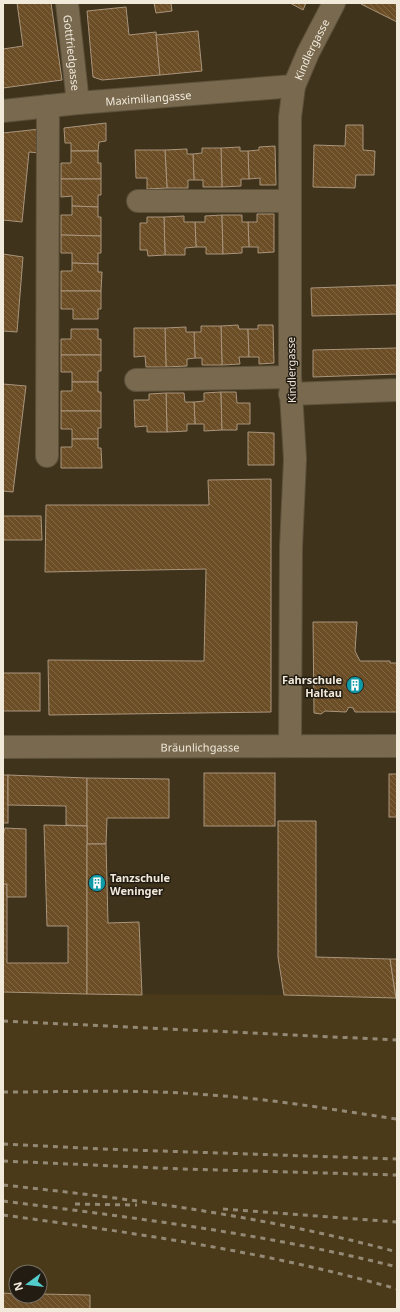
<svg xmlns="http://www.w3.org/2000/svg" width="400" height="1312" viewBox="0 0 400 1312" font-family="'Noto Sans',sans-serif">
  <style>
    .built { fill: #4a3a1a; fill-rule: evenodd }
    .building { fill: url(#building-back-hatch); stroke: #a9957c }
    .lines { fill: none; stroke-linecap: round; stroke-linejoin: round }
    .minor-casing { stroke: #5c513b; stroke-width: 24 }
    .minor { stroke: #78694f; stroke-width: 22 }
    .rail { stroke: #948975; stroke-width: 3; stroke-dasharray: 5 5; stroke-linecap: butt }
    .labels { text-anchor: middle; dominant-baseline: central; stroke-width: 3; stroke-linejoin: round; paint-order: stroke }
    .street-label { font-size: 11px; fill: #f1e9da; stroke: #221c12 }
    .poi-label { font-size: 11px; font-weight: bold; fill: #f1e9da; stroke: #221c12; text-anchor: end }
  </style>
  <defs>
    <pattern id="building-back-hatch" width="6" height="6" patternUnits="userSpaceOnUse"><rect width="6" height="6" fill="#6b4d26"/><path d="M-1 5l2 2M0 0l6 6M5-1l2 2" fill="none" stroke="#816745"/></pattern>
  </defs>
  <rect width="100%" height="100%" fill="#40331b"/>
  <path class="built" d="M 3,992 L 87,994 L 284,995 L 397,998 L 397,1309 L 3,1309 ZM 16,1272 L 40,1272 L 40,1296 L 16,1296 Z"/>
  <g class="building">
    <path d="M 17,3 L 51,3 L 62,80 L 3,88 L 3,49 L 23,46 Z"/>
    <path d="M 154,3 L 171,3 L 172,11 L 156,13 Z"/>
    <path d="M 290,3 L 306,3 L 303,10 Z"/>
    <path d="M 361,3 L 397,3 L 397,22 L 361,4 Z"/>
    <path d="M 126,7 L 129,35 L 156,32 L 160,75 L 102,80 L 93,77 L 87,11 Z"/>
    <path d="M 198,31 L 202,71 L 160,75 L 156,35 Z"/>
    <path d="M 106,123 L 106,141 L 99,142 L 98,151 L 71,151 L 71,143 L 65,143 L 64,128 Z"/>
    <path d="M 346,125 L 363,125 L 363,150 L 375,151 L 374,175 L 356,175 L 355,188 L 313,187 L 314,145 L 345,146 Z"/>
    <path d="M 40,129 L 40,153 L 29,152 L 22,222 L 3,220 L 3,133 Z"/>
    <path d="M 275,146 L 276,185 L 260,185 L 260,178 L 249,179 L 248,151 L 259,150 L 259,147 Z"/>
    <path d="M 240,147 L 240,151 L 248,151 L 249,179 L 241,179 L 241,186 L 222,187 L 221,148 Z"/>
    <path d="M 202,148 L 221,148 L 222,187 L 203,187 L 203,180 L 194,180 L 193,154 L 202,153 Z"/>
    <path d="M 187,149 L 187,154 L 193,154 L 194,180 L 188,180 L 188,188 L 167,188 L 165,150 Z"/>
    <path d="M 135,150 L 165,150 L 167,188 L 147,189 L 147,178 L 136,178 Z"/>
    <path d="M 71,151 L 98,151 L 98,163 L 101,163 L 101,179 L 61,179 L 61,163 L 71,163 Z"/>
    <path d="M 61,179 L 101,179 L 101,195 L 98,195 L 98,207 L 72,206 L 72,196 L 61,197 Z"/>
    <path d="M 72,206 L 98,207 L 98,217 L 101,217 L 101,236 L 61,235 L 61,215 L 72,215 Z"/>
    <path d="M 257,214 L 274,214 L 274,252 L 258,253 L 258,247 L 249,247 L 248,222 L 257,222 Z"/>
    <path d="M 222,215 L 223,254 L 206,254 L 206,247 L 196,247 L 195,222 L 205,222 L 205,216 Z"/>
    <path d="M 222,215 L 242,215 L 242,222 L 248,222 L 249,247 L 242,247 L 242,253 L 223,254 Z"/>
    <path d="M 184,216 L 184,222 L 195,222 L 196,247 L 185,248 L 185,255 L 165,255 L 164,217 Z"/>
    <path d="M 147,217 L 164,217 L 165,255 L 148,256 L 147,250 L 140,250 L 140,223 L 147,223 Z"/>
    <path d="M 61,235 L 101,236 L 101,253 L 98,253 L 98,264 L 72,263 L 72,253 L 61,253 Z"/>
    <path d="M 3,254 L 23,257 L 17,332 L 3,331 Z"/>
    <path d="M 72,263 L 98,264 L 98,272 L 102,272 L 101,291 L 61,291 L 61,271 L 72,271 Z"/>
    <path d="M 397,285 L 397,314 L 312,316 L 311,288 Z"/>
    <path d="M 61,291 L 101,291 L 101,309 L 98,309 L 98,319 L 73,319 L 73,309 L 61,309 Z"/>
    <path d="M 238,325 L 239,329 L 248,329 L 249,357 L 239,357 L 240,364 L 222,365 L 221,326 Z"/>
    <path d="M 258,325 L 273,325 L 274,363 L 259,364 L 259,357 L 249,357 L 248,329 L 258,329 Z"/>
    <path d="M 201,326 L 221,326 L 222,365 L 202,365 L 202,358 L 195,358 L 194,332 L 201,332 Z"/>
    <path d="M 186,327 L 186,332 L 194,332 L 195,358 L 187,359 L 187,366 L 166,367 L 165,328 Z"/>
    <path d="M 134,328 L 165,328 L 166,367 L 146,367 L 145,356 L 134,357 Z"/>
    <path d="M 71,329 L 98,329 L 98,339 L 101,339 L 101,355 L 61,355 L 61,339 L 71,339 Z"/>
    <path d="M 397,348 L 397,374 L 313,377 L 313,350 Z"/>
    <path d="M 61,355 L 101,355 L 101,371 L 98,371 L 98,382 L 72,382 L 72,372 L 61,372 Z"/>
    <path d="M 72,382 L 98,382 L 98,392 L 101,392 L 101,411 L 61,411 L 61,391 L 72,391 Z"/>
    <path d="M 3,384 L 26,386 L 13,492 L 3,491 Z"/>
    <path d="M 221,392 L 222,430 L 204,431 L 204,424 L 195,424 L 194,402 L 204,401 L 204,393 Z"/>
    <path d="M 221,392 L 236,392 L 237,403 L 250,403 L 250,424 L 237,424 L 237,430 L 222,430 Z"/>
    <path d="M 166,393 L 184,393 L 185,402 L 194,402 L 195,424 L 187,424 L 187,431 L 167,432 Z"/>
    <path d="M 166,393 L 167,432 L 147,432 L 147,426 L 135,427 L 134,400 L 149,400 L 149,394 Z"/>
    <path d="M 61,411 L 101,411 L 101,428 L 98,428 L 98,439 L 72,439 L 72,429 L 61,429 Z"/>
    <path d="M 248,432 L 274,433 L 274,465 L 248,465 Z"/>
    <path d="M 72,439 L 98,439 L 98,448 L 101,448 L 102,468 L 61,468 L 61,447 L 72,447 Z"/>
    <path d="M 271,479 L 271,712 L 49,715 L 48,660 L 204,661 L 206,569 L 45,572 L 46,505 L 209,505 L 208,480 Z"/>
    <path d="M 3,516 L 41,516 L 42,540 L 3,540 Z"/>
    <path d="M 313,622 L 357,622 L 355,651 L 360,661 L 390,661 L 390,663 L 397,663 L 397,712 L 355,712 L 353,708 L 349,707 L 346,712 L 325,711 L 321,714 L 314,713 Z"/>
    <rect x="3" y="673" width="37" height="38"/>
    <rect x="204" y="773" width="71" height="53"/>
    <rect x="389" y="774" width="8" height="43"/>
    <rect x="3" y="775" width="5" height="48"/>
    <path d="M 8,775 L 87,778 L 87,826 L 66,825 L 66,806 L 8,805 Z"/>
    <path d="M 87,778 L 169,779 L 169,818 L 107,818 L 106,844 L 87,844 Z"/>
    <path d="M 278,821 L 316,821 L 316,957 L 390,959 L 396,998 L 284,995 L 278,957 Z"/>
    <path d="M 44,825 L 87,826 L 87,994 L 3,992 L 3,884 L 7,884 L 7,963 L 68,963 L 68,926 L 47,926 Z"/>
    <path d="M 5,828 L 26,829 L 26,897 L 7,897 L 7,884 L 3,884 L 3,835 Z"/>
    <path d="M 87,844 L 106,844 L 108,923 L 139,922 L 142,995 L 87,994 Z"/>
    <path d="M 390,959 L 397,959 L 397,998 L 396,998 Z"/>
    <path d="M 3,1293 L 16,1294 L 16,1296 L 40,1296 L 40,1294 L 90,1295 L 90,1309 L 3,1309 Z"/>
  </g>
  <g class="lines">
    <defs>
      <g id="minor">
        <path id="s1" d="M 67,3 L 78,103"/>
        <path id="s2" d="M 3,111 L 78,103 L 294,86"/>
        <path d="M 138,201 L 290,201"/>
        <path d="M 136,380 L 290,377"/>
        <path d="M 290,394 L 397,390"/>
        <path d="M 47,456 L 48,106"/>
        <path id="s3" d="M 290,745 L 291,547 L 295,459 L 290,377 L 290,117 L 294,86 L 308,53 L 334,3"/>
        <path id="s4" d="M 3,747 L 397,746"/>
      </g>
    </defs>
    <use href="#minor" class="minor-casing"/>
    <use href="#minor" class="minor"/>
    <g class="rail">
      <path d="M 3,1021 L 397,1040"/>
      <path d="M 3,1092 C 72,1092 141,1089 210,1095 C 273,1099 335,1110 397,1119"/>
      <path d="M 3,1144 L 102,1149 L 397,1159"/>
      <path d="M 3,1161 L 182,1169 L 397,1175"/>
      <path d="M 3,1185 C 136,1199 268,1217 397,1252"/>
      <path d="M 3,1201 C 135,1218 268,1234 397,1267"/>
      <path d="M 75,1204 L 137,1205"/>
      <path d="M 223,1209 L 397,1222"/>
      <path d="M 3,1215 C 135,1233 269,1252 397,1289"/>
    </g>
  </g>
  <defs>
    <symbol id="building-disc" viewBox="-11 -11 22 22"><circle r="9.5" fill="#0f9aa8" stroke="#221c12"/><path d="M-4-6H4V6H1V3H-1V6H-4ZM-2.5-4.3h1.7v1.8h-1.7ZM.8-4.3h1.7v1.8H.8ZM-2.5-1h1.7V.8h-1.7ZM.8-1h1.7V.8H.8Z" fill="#fff"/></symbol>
  </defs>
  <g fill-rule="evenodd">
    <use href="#building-disc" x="345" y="675" width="20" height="20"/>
    <use href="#building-disc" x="87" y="873" width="20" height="20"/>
  </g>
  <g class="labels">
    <g class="street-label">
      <text stroke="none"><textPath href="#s3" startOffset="700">Kindlergasse</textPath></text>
      <text stroke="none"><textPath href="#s1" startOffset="50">Gottfriedgasse</textPath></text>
      <text stroke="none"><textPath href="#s2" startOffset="146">Maximiliangasse</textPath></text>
      <text transform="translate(291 370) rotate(-91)">Kindlergasse</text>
      <text stroke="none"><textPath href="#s4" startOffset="197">Bräunlichgasse</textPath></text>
    </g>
    <g class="poi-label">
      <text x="342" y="679">Fahrschule<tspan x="342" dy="13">Haltau</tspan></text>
      <text x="110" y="877" text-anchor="start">Tanzschule<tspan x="110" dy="13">Weninger</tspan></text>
    </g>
  </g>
  <rect width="400" height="1312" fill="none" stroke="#f1e9da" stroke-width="8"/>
  <g transform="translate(28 1284) rotate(255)"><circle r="19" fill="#221c12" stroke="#756e62"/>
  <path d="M0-3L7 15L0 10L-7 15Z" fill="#53cdcb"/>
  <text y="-6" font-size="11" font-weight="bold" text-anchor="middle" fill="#f1e9da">N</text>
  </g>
</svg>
